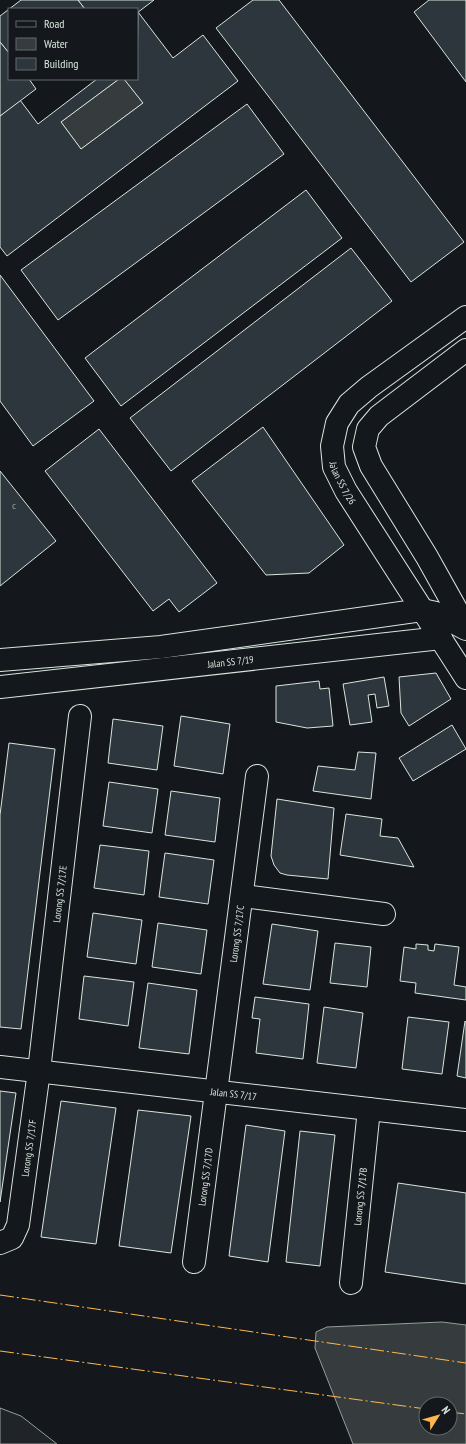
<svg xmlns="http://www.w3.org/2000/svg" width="466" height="1444" viewBox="0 0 466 1444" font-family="'PT Sans Narrow',sans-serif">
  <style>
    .green { fill: #202428; stroke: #939e99 }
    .water { fill: #363b3e; stroke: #939e99; fill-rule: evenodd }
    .building { fill: #2c363c; stroke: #d8e6dc }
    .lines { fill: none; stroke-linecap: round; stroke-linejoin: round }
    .minor-casing { stroke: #d8e6dc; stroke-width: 24 }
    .minor { stroke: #14181c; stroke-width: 22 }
    .power { stroke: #ffb74d; stroke-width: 1; stroke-dasharray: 14 3 2 3; stroke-linecap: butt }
    .labels { text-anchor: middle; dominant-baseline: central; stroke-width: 3; stroke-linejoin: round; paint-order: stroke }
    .number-label { font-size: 8px; fill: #adbab4 }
    .street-label { font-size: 10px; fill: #d8e6dc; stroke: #14181c }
  </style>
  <rect width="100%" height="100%" fill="#14181c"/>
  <path class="green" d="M 0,1408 L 21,1416 L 57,1444 L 0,1444 Z"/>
  <g class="water">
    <path d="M 119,79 L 124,79 L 143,103 L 81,149 L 61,122 Z"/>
    <path d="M 442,1322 L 466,1325 L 466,1444 L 353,1444 L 315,1348 L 316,1332 L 327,1327 ZM 426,1404 L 450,1404 L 450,1428 L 426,1428 Z"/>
  </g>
  <g class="building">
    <path d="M 21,0 L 78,0 L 85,9 L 9,9 L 9,53 L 0,42 L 0,16 Z"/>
    <path d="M 78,0 L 154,0 L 137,13 L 137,9 L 85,9 Z"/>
    <path d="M 253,0 L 279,0 L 464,242 L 411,282 L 216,28 Z"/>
    <path d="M 429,0 L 466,0 L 466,82 L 414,12 Z"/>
    <path d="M 138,12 L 173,58 L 203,35 L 238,81 L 7,256 L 0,247 L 0,116 L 20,100 L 38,124 L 97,79 L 119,79 L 61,122 L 81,149 L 143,103 L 124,79 L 137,79 Z"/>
    <path d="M 0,42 L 9,53 L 9,79 L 29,79 L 36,89 L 0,116 Z"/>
    <path d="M 247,104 L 284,154 L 58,320 L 21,270 Z"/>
    <path d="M 306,190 L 342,238 L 121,406 L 85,358 Z"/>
    <path d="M 351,248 L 392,301 L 171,471 L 130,418 Z"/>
    <path d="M 0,275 L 94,401 L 33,446 L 0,401 Z"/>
    <path d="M 263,427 L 344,545 L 309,573 L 266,575 L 192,481 Z"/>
    <path d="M 99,429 L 217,583 L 179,612 L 169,599 L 153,611 L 45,471 Z"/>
    <path d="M 0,471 L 56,541 L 0,586 Z"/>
    <path d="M 436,673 L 451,699 L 409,726 L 401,713 L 399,677 Z"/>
    <path d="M 384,677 L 389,706 L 377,708 L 375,694 L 368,695 L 372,722 L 350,725 L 343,684 Z"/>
    <path d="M 319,681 L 320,689 L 329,688 L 333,726 L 307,728 L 276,722 L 276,686 Z"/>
    <path d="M 181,716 L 230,724 L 223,774 L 174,766 Z"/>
    <path d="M 113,719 L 163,726 L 157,770 L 108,763 Z"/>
    <path d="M 452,725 L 466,749 L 413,781 L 399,758 Z"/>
    <path d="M 9,743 L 55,749 L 21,1029 L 0,1027 L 0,815 Z"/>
    <path d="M 358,752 L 376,753 L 371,799 L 313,791 L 318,766 L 355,770 Z"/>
    <path d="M 109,782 L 158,789 L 152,833 L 103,826 Z"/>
    <path d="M 171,791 L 220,798 L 215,842 L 165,835 Z"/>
    <path d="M 277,799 L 334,808 L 328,879 L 287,875 L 280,873 L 274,865 L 271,856 Z"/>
    <path d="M 346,814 L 382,819 L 380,836 L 398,838 L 414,867 L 340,855 Z"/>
    <path d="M 100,845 L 149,851 L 144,895 L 94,888 Z"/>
    <path d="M 165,853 L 214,860 L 208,904 L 159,897 Z"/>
    <path d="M 93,913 L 142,920 L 136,964 L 87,957 Z"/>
    <path d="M 158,923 L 207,930 L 201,974 L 152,967 Z"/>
    <path d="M 272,924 L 318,931 L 310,990 L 263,984 Z"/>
    <path d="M 335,943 L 371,947 L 367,987 L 330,983 Z"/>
    <path d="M 416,944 L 428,945 L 428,950 L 434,951 L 435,944 L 459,947 L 454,985 L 466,987 L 466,1000 L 415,993 L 416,983 L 400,981 L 404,947 L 416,949 Z"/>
    <path d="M 84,976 L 134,982 L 128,1026 L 79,1019 Z"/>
    <path d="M 148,983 L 197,990 L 189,1054 L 139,1048 Z"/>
    <path d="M 255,997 L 309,1004 L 303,1059 L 256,1053 L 260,1019 L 252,1018 Z"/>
    <path d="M 324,1007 L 363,1013 L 356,1068 L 317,1063 Z"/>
    <path d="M 408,1017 L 449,1022 L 442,1074 L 402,1069 Z"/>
    <path d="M 465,1021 L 466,1022 L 466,1078 L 457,1076 Z"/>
    <path d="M 0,1091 L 16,1093 L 0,1202 Z"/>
    <path d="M 61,1101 L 116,1108 L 96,1244 L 41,1237 Z"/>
    <path d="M 138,1110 L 191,1116 L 171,1253 L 119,1246 Z"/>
    <path d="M 246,1125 L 285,1131 L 268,1262 L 229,1256 Z"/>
    <path d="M 300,1131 L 335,1135 L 320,1266 L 286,1262 Z"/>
    <path d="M 398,1183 L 466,1193 L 466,1284 L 385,1272 Z"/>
  </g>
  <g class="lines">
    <defs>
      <g id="minor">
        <path id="s1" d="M 466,317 L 369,387 L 349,404 L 337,423 L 332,446 L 334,467 L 346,491 L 466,678"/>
        <path d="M 466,350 L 379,416 L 368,429 L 364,447 L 371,466 L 427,557 L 466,627"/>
        <path d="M 0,660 L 161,647 L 422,610 L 436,613 L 466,629"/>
        <path id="s2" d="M 0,687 L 441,638"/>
        <path d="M 243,896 L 384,914"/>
        <path id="s3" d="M 0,1067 L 466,1120"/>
        <path id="s4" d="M 0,1243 L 12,1238 L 18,1225 L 39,1071 L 80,716"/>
        <path id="s5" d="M 194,1262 L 257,776"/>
        <path id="s6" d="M 351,1283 L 369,1109"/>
      </g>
    </defs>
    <use href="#minor" class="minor-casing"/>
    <use href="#minor" class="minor"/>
    <g class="power">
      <path d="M 0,1295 L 466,1363"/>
      <path d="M 0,1351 L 426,1409"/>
      <path d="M 450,1412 L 466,1414"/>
    </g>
  </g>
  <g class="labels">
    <g class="number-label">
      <text x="14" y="506">C</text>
    </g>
    <g class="street-label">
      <text stroke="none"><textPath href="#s1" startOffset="231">Jalan SS 7/26</textPath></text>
      <text stroke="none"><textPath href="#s2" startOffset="232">Jalan SS 7/19</textPath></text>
      <text stroke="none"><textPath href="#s4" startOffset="361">Lorong SS 7/17E</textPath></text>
      <text stroke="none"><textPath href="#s5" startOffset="331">Lorong SS 7/17C</textPath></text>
      <text stroke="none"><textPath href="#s3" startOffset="235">Jalan SS 7/17</textPath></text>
      <text stroke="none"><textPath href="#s4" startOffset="105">Lorong SS 7/17F</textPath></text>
      <text stroke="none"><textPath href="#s5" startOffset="86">Lorong SS 7/17D</textPath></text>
      <text stroke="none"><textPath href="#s6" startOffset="87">Lorong SS 7/17B</textPath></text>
    </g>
  </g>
  <rect x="8" y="8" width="130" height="72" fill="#14181c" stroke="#626a69"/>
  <rect x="16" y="21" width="20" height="6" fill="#14181c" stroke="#626a69"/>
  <text x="44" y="28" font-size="12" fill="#d8e6dc">Road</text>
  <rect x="16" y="38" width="20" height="12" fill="#363b3e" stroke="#626a69"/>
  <text x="44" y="48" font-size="12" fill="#d8e6dc">Water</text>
  <rect x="16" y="58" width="20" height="12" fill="#2c363c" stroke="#626a69"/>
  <text x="44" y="68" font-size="12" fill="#d8e6dc">Building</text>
  <g transform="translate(438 1416) rotate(53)"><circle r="19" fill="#14181c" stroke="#626a69"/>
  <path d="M0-3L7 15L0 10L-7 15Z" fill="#ffb74d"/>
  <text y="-6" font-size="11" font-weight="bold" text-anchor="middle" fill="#d8e6dc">N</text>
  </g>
</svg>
